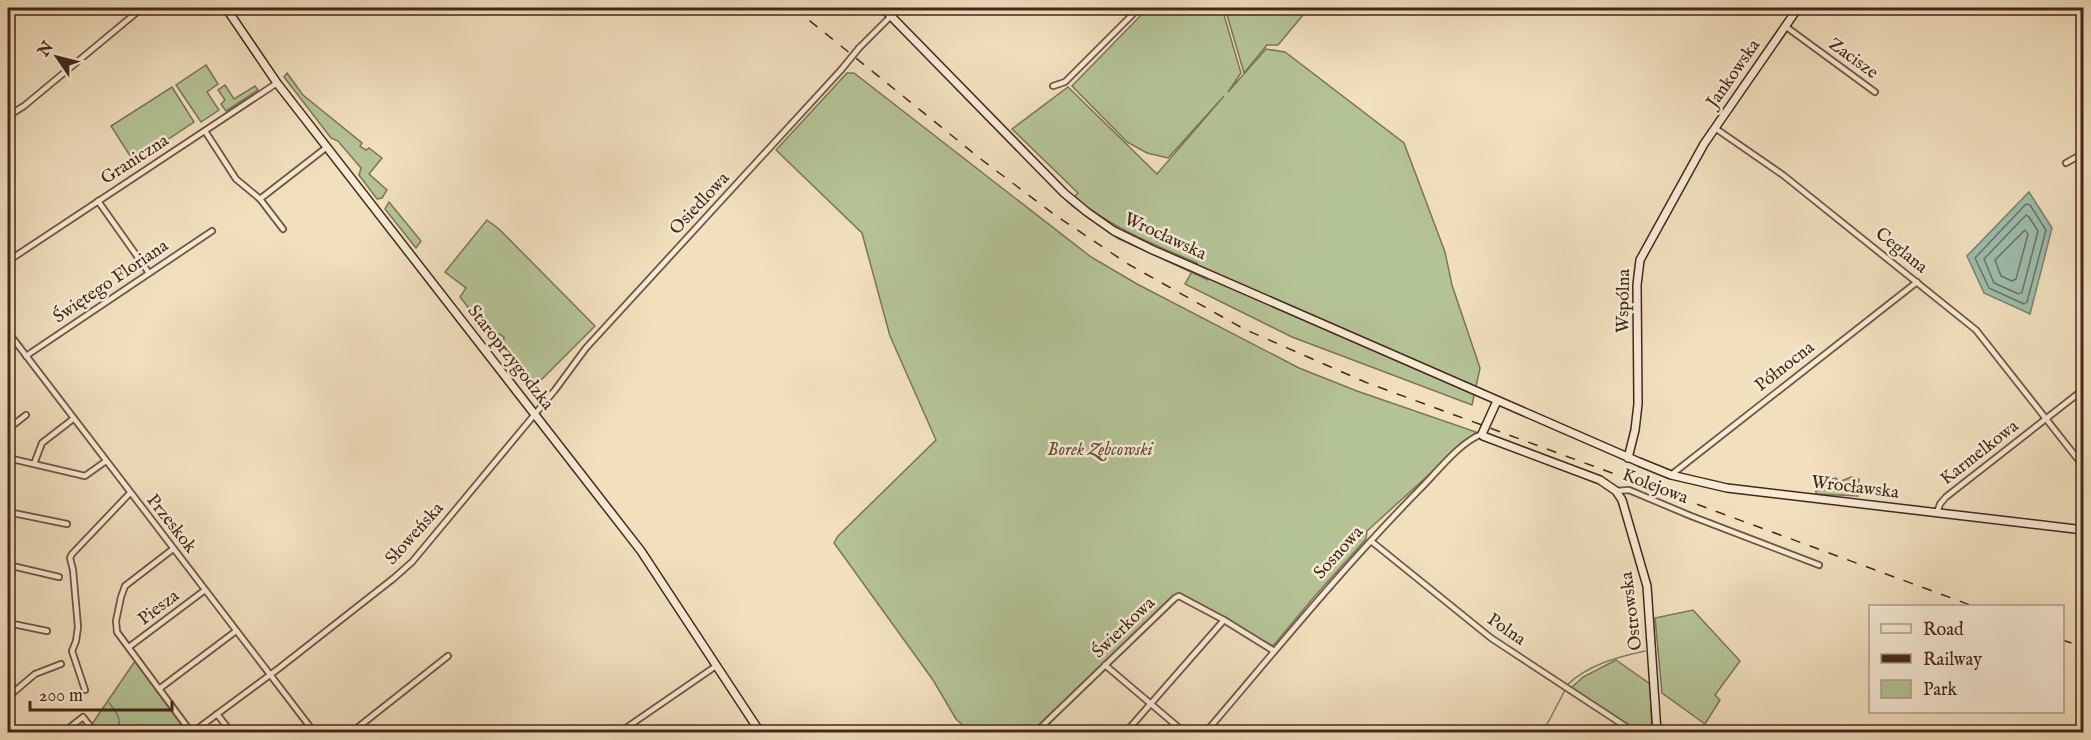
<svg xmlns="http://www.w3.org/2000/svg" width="2091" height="740" viewBox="0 0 2091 740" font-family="'IM FELL English',serif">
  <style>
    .green { fill: #b4c396; stroke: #7c7557; stroke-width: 1.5 }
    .water { fill: #9cbdac; stroke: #798171; stroke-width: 1.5 }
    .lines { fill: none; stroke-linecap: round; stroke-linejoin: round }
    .shore { stroke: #707262; stroke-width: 1.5 }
    .stream { stroke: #798171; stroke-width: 1.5 }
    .street-casing { stroke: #705542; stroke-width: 8 }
    .secondary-casing { stroke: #452718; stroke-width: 10 }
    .street { stroke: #f6ead5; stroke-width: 4.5 }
    .secondary { stroke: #f6ead5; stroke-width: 7 }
    .rail { stroke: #452718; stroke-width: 1.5; stroke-dasharray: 10 10; stroke-linecap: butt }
    .street-bridge-casing { stroke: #705542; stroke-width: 8; stroke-linecap: butt }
    .street-bridge { stroke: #f6ead5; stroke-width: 4.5 }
    .labels { text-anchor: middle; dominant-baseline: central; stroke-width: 5; stroke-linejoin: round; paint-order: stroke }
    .street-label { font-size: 18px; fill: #452718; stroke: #f6ead5 }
    .park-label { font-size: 18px; font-style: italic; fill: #614e38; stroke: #f6ead5 }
  </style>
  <rect width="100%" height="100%" fill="#f1dfbe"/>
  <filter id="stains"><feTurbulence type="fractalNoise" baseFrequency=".00333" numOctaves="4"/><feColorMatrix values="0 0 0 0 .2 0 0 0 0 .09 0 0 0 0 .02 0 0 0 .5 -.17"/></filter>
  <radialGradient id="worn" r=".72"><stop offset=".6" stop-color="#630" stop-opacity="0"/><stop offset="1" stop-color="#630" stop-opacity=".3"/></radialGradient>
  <g class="green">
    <path d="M 1148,8 L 1222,8 L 1241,73 L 1228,92 L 1266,49 L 1285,52 L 1404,143 L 1445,252 L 1452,285 L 1480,368 L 1472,405 L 1292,337 L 1185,284 L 1197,263 C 1155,245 1110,227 1074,197 L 1078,193 L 1012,129 L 1068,87 L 1157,174 L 1224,96 L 1168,158 L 1147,153 L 1127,142 L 1072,86 Z"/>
    <path d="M 1225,8 L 1309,8 L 1278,45 L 1267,45 L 1244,73 Z"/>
    <path d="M 206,65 L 218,84 L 207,92 L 219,110 L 201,122 L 176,85 Z"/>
    <path d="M 287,73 L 303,95 L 362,143 L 360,146 L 366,150 L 369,148 L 382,158 L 369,174 L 387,190 L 382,198 L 377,199 L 359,175 L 361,168 L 338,141 L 331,138 L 284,77 Z"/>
    <path d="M 847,73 L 854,73 L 1091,257 L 1137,284 L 1299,368 L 1357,391 L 1476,432 L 1367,531 L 1366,539 L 1314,597 L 1273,646 L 1178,593 L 1033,732 L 970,732 L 956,719 L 933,680 L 834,543 L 838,536 L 936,440 L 890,336 L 862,233 L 776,150 Z"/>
    <path d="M 225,85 L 234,99 L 255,86 L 258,90 L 226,111 L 221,104 L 225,100 L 218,90 Z"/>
    <path d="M 172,87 L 194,122 L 134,162 L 111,126 Z"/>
    <path d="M 389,202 L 421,241 L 416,248 L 385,209 Z"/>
    <path d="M 487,220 L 499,229 L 595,326 L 531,390 L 502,350 L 504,337 L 479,321 L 460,297 L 466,288 L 445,272 Z"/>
    <path d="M 1851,477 L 1859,479 L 1858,496 L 1816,494 L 1816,491 L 1832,479 L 1836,478 L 1839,482 Z"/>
    <path d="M 1693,610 L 1740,661 L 1715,695 L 1720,700 L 1705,724 L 1662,693 L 1655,618 Z"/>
    <path d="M 1616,660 L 1650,684 L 1652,732 L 1636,732 L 1571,688 L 1583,677 Z"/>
    <path d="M 135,661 L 187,732 L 100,732 L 92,724 Z"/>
  </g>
  <path class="water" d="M 2029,192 L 2052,228 L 2030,314 L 1984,293 L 1967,256 Z"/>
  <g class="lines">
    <g class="shore">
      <path d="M 2026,204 L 2030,205 L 2046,230 L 2027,302 L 2024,304 L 1989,288 L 1975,258 Z"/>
      <path d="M 2026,215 L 2029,217 L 2038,231 L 2022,292 L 2019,294 L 1994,283 L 1984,259 Z"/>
      <path d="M 2025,230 L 2028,234 L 2016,279 L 2012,281 L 2001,276 L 1995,260 Z"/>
    </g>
    <g class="stream">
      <path d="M 894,25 L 900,31"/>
      <path d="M 906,37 L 913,44"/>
      <path d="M 919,50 L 924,55"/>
      <path d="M 930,61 L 937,68"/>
      <path d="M 944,76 L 950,82"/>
      <path d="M 954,87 L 963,95"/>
      <path d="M 969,102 L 975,107"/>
      <path d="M 984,117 L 992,125"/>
      <path d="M 996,129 L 1000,133"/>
      <path d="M 1004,137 L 1014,147"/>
      <path d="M 1017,150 L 1020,154"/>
      <path d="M 1024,157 L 1032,166"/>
      <path d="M 1036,170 L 1072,206 L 1117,238 L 1208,280"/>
      <path d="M 1567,685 C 1588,665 1617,657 1645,651"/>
      <path d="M 109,703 C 116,711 124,722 116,732"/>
      <path d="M 1543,732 L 1565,690"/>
    </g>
    <defs>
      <g id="street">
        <path d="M 1785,26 L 1875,92"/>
        <path d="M 859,48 L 891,16"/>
        <path d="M 1053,86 L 1065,82 L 1139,8"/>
        <path d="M 8,116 L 24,106 L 142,8"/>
        <path d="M 1715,128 L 1783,175 L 1976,330 L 2084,467"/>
        <path d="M 205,131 L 236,179 L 260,199 L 327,147"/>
        <path d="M 2066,163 L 2084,153"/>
        <path d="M 260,199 L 283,229"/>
        <path d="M 98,201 L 149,273"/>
        <path d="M 8,261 L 277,83"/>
        <path d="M 8,332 L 314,732"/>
        <path d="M 26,356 L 212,231"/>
        <path d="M 8,429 L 26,415"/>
        <path d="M 8,458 L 85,476 L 106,461"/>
        <path d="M 34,464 L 42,443 L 73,419"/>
        <path d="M 1671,475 L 1917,282"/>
        <path d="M 1616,491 L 1629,490 L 1691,516 L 1819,565"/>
        <path d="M 8,512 L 67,524"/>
        <path d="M 1937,513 L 1940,504 L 1946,497 L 2084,389"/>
        <path d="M 1371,541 L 1491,638 L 1634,732"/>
        <path d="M 173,549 L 125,586 L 121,597 L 116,621 L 117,632 L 191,732"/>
        <path d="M 8,565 L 59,577"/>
        <path d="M 8,623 L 47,631"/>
        <path d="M 129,647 L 205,590"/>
        <path d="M 1105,665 L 1184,732"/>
        <path d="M 159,689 L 236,631"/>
        <path d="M 85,690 L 72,651 L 76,641 L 78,627 L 73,570 L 70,558 L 72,554 L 130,493"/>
        <path d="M 8,697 L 35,674 L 61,664"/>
        <path d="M 217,714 L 231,732"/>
        <path d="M 64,732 L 83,717 L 93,730"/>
        <path d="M 193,732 L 278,669 L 394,578 L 412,562 L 555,390 L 586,348 L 841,70"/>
        <path d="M 352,732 L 448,656"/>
        <path d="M 620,732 L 716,666"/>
        <path d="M 1036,732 L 1175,598 L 1179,596 L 1224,620 L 1274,651"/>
        <path d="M 1126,732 L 1224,620"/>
        <path d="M 1206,732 C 1276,650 1344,566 1421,488 C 1437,472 1460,442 1482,434"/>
      </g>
      <g id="secondary">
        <path d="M 226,8 L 277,83 L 641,551 L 760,732"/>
        <path d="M 883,8 L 1064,193 L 1087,212 L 1114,231 L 1153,250 L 1639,462 L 1671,475 L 1727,488 L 2084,530"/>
        <path d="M 1497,401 L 1482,434 L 1483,436 L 1600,480 L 1616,491 L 1622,500 L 1647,586 L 1657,732"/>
        <path d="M 1628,458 L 1635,430 L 1638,404 L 1637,285 L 1640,260 L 1704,144 L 1798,8"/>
      </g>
    </defs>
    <use href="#street" class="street-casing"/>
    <use href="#secondary" class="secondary-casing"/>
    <use href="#street" class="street"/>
    <use href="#secondary" class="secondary"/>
    <g class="rail">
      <path d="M 794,8 L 982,160 L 1055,215 L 1128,264 L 1244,329 L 1365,382 L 1973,606"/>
      <path d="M 2062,640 L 2084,647"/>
    </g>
    <defs>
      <path id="street-bridge" d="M 841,70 L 859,48"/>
    </defs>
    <use href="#street-bridge" class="street-bridge-casing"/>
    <use href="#street-bridge" class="street-bridge"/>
  </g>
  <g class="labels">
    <g class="street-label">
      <text transform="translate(1853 59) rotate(36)">Zacisze</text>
      <text transform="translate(1734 74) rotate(-55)">Jankowska</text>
      <text transform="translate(135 160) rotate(-33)">Graniczna</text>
      <text transform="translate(700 204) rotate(-47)">Osiedlowa</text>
      <text transform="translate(1165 237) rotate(25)">Wrocławska</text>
      <text transform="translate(1901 251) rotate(39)">Ceglana</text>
      <text transform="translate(111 282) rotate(-34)">Świętego Floriana</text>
      <text transform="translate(1624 301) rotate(-89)">Wspólna</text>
      <text transform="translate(510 358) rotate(52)">Staroprzygodzka</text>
      <text transform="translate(1785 367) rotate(-38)">Północna</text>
      <text transform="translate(1980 453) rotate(-38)">Karmelkowa</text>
      <text transform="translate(1655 487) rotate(21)">Kolejowa</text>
      <text transform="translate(1855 488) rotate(7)">Wrocławska</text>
      <text transform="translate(171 524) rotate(52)">Przeskok</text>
      <text transform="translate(415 534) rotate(-48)">Słoweńska</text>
      <text transform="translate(1339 553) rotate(-48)">Sosnowa</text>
      <text transform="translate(159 608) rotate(-37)">Piesza</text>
      <text transform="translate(1632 611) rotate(-97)">Ostrowska</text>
      <text transform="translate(1124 628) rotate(-44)">Świerkowa</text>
      <text transform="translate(1506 630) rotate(35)">Polna</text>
    </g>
    <g class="park-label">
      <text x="1100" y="450">Borek Zębcowski</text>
    </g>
  </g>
  <rect width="2091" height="740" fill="none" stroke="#f1dfbe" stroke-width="30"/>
  <rect x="9" y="9" width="2073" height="722" fill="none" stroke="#452718" stroke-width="3"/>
  <rect x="15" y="15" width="2061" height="710" fill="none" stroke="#452718" stroke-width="1.5"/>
  <rect x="1869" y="605" width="195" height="108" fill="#f6ead5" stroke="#af9c89" stroke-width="1.5"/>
  <rect x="1881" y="624" width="30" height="9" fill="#f6ead5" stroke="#af9c89" stroke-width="1.5"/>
  <text x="1923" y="635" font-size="18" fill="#452718">Road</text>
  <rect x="1881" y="654" width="30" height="9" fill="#452718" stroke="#af9c89" stroke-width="1.5"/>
  <text x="1923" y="665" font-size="18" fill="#452718">Railway</text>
  <rect x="1881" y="680" width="30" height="18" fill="#b4c396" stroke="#af9c89" stroke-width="1.5"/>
  <text x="1923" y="695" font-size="18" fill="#452718">Park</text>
  <g transform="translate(57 57) rotate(305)" stroke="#f6ead5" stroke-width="4.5" paint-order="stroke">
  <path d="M0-4.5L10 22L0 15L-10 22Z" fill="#452718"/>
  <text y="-9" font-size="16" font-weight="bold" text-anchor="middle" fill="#452718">N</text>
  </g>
  <path d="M30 701v9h142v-9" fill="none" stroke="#452718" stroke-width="3"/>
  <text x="39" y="701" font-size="18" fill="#452718" stroke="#f6ead5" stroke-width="4.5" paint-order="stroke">200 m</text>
  <rect width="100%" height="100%" filter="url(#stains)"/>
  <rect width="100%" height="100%" fill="url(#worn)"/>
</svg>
